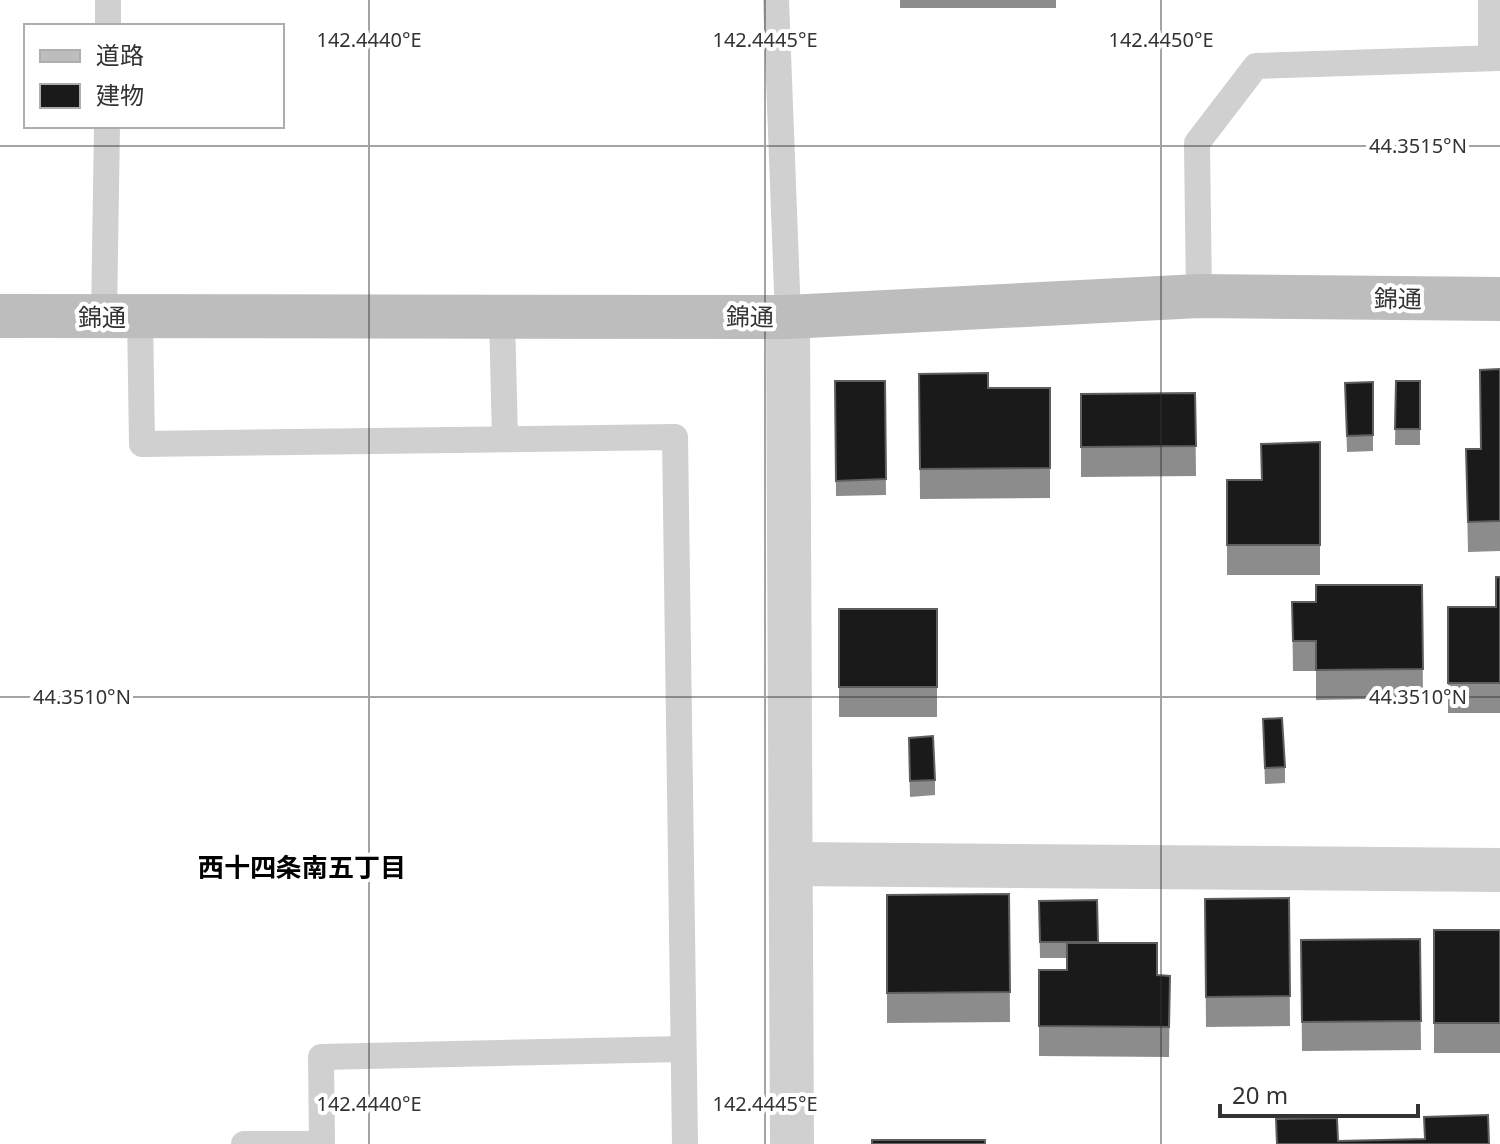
<svg xmlns="http://www.w3.org/2000/svg" width="1500" height="1144" viewBox="0 0 1500 1144" font-family="'Noto Sans','Noto Sans JP',sans-serif">
  <style>
    .lines { fill: none; stroke-linecap: round; stroke-linejoin: round }
    .lane { stroke: #d0d0d0; stroke-width: 26 }
    .street { stroke: #d0d0d0; stroke-width: 44 }
    .secondary { stroke: #bdbdbd; stroke-width: 44 }
    .wall { fill: #8c8c8c }
    .building { fill: #1a1a1a; stroke: #5f5f5f; stroke-width: 2 }
    .ticks { fill: none; stroke: #333; stroke-width: 2; stroke-opacity: 0.45 }
    .labels { text-anchor: middle; dominant-baseline: central; stroke-width: 8; stroke-linejoin: round; paint-order: stroke }
    .street-label { font-size: 24px; fill: #333; stroke: #fff }
    .neighbourhood-label { font-size: 26px; font-weight: bold; fill: #000; stroke: #fff }
    .ticks-label { font-size: 20px; text-anchor: middle; fill: #333; stroke: #fff; stroke-width: 8; stroke-linejoin: round; paint-order: stroke }
  </style>
  <rect width="100%" height="100%" fill="#fff"/>
  <g class="lines">
    <g class="lane">
      <path d="M 776,0 L 788,317"/>
      <path d="M 1491,0 L 1491,57"/>
      <path d="M 108,26 L 108,0"/>
      <path d="M 1199,296 L 1197,143 L 1256,66 L 1500,58"/>
      <path d="M 104,316 L 107,126"/>
      <path d="M 140,316 L 142,444 L 675,437 L 685,1144"/>
      <path d="M 502,316 L 505,439"/>
      <path d="M 322,1143 L 321,1057 L 683,1049"/>
      <path d="M 244,1144 L 322,1144"/>
    </g>
    <g class="street">
      <path d="M 788,317 L 792,1144"/>
      <path d="M 792,864 L 1500,870"/>
    </g>
    <path class="secondary" d="M 0,316 L 788,317 L 1199,296 L 1500,299"/>
  </g>
  <g class="wall">
    <rect x="900" y="0" width="156" height="8"/>
    <path d="M 1500,369 L 1500,551 L 1468,552 L 1466,449 L 1481,449 Z"/>
    <path d="M 919,374 L 988,388 L 1050,388 L 1050,498 L 920,499 Z"/>
    <path d="M 835,381 L 885,381 L 886,495 L 836,496 Z"/>
    <path d="M 1396,381 L 1420,381 L 1420,445 L 1395,445 Z"/>
    <path d="M 1373,382 L 1373,451 L 1347,452 L 1345,383 Z"/>
    <path d="M 1195,393 L 1196,476 L 1081,477 L 1081,394 Z"/>
    <path d="M 1320,442 L 1320,575 L 1227,575 L 1227,480 L 1261,480 L 1261,444 Z"/>
    <path d="M 1500,577 L 1500,713 L 1448,713 L 1448,607 L 1496,607 Z"/>
    <path d="M 1422,585 L 1423,698 L 1316,700 L 1316,671 L 1293,671 L 1292,602 L 1316,602 Z"/>
    <rect x="839" y="609" width="98" height="108"/>
    <path d="M 1263,719 L 1285,767 L 1285,783 L 1265,784 Z"/>
    <path d="M 909,754 L 935,780 L 935,795 L 910,797 Z"/>
    <path d="M 1009,894 L 1010,1022 L 887,1023 L 887,895 Z"/>
    <path d="M 1289,898 L 1290,1026 L 1206,1027 L 1205,899 Z"/>
    <path d="M 1097,900 L 1098,943 L 1157,975 L 1170,976 L 1169,1057 L 1039,1056 L 1039,970 L 1067,970 L 1067,958 L 1040,958 L 1039,901 Z"/>
    <rect x="1434" y="930" width="66" height="123"/>
    <path d="M 1420,939 L 1421,1050 L 1302,1051 L 1301,940 Z"/>
  </g>
  <g class="building">
    <path d="M 1500,369 L 1500,521 L 1468,522 L 1466,449 L 1481,449 L 1480,370 Z"/>
    <path d="M 988,373 L 988,388 L 1050,388 L 1050,468 L 920,469 L 919,374 Z"/>
    <path d="M 835,381 L 885,381 L 886,479 L 836,481 Z"/>
    <path d="M 1396,381 L 1420,381 L 1420,429 L 1395,429 Z"/>
    <path d="M 1373,382 L 1373,435 L 1347,436 L 1345,383 Z"/>
    <path d="M 1195,393 L 1196,446 L 1081,447 L 1081,394 Z"/>
    <path d="M 1320,442 L 1320,545 L 1227,545 L 1227,480 L 1262,480 L 1261,444 Z"/>
    <path d="M 1496,577 L 1500,577 L 1500,683 L 1448,683 L 1448,607 L 1496,607 Z"/>
    <path d="M 1316,585 L 1422,585 L 1423,669 L 1316,670 L 1316,641 L 1293,641 L 1292,602 L 1316,602 Z"/>
    <rect x="839" y="609" width="98" height="78"/>
    <path d="M 1282,718 L 1285,767 L 1265,768 L 1263,719 Z"/>
    <path d="M 933,736 L 935,780 L 910,781 L 909,738 Z"/>
    <path d="M 1009,894 L 1010,992 L 887,993 L 887,895 Z"/>
    <path d="M 1289,898 L 1290,996 L 1206,997 L 1205,899 Z"/>
    <path d="M 1097,900 L 1098,942 L 1040,942 L 1039,901 Z"/>
    <rect x="1434" y="930" width="66" height="93"/>
    <path d="M 1420,939 L 1421,1021 L 1302,1022 L 1301,940 Z"/>
    <path d="M 1067,943 L 1157,943 L 1157,975 L 1170,976 L 1169,1027 L 1039,1026 L 1039,970 L 1067,970 Z"/>
    <path d="M 1488,1115 L 1489,1144 L 1277,1144 L 1276,1119 L 1337,1118 L 1338,1141 L 1425,1139 L 1424,1117 Z"/>
    <rect x="872" y="1140" width="113" height="4"/>
  </g>
  <path class="ticks" d="M 369,0 L 369,1144M 765,0 L 765,1144M 1161,0 L 1161,1144M 0,146 L 1500,146M 0,697 L 1500,697"/>
  <g class="labels">
    <g class="street-label">
      <text transform="translate(1398 298) rotate(1)">錦通</text>
      <text x="102" y="316">錦通</text>
      <text transform="translate(750 316) rotate(1)">錦通</text>
    </g>
    <g class="neighbourhood-label">
      <text x="302" y="867">西十四条南五丁目</text>
    </g>
  </g>
  <g class="ticks-label">
    <text x="369" y="47">142.4440°E</text>
    <text x="765" y="47">142.4445°E</text>
    <text x="1161" y="47">142.4450°E</text>
    <text x="1418" y="153">44.3515°N</text>
    <text x="82" y="704">44.3510°N</text>
    <text x="1418" y="704">44.3510°N</text>
    <text x="369" y="1111">142.4440°E</text>
    <text x="765" y="1111">142.4445°E</text>
  </g>
  <rect x="24" y="24" width="260" height="104" fill="#ffffff" stroke="#adadad" stroke-width="2"/>
  <rect x="40" y="50" width="40" height="12" fill="#bdbdbd" stroke="#adadad" stroke-width="2"/>
  <text x="96" y="64" font-size="24" fill="#333333">道路</text>
  <rect x="40" y="84" width="40" height="24" fill="#1a1a1a" stroke="#adadad" stroke-width="2"/>
  <text x="96" y="104" font-size="24" fill="#333333">建物</text>
  <path d="M1220 1104v12h198v-12" fill="none" stroke="#333333" stroke-width="4"/>
  <text x="1232" y="1104" font-size="24" fill="#333333" stroke="#ffffff" stroke-width="6" paint-order="stroke">20 m</text>
</svg>
